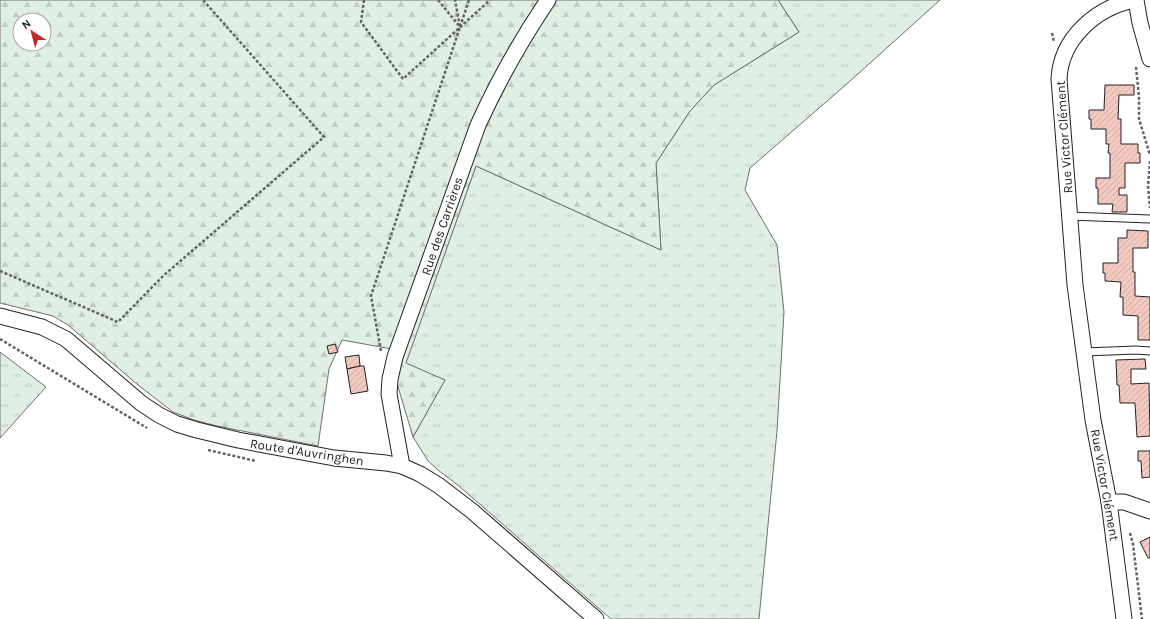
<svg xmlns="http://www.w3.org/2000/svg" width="1150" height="619" viewBox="0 0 1150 619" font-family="Karla,sans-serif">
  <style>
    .grass { fill: url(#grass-tufts); stroke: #6f6f6f }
    .forest { fill: url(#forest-firs); stroke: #6f6f6f; fill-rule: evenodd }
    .building { fill: url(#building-hatch); stroke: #222 }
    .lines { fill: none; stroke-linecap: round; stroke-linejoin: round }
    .service-casing { stroke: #222; stroke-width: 9 }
    .minor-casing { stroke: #222; stroke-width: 17 }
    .path { stroke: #646464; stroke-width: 2.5; stroke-dasharray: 3 2; stroke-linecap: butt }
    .service { stroke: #fff; stroke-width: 7 }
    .minor { stroke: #fff; stroke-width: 15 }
    .labels { text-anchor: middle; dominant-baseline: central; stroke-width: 3; stroke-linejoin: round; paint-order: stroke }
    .street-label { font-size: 13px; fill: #222; stroke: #fff }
  </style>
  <defs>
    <pattern id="grass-tufts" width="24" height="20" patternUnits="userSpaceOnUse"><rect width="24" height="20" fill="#e0efe3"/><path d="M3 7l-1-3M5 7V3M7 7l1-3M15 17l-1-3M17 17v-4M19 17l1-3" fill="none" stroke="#c0cdc2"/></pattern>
    <pattern id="forest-firs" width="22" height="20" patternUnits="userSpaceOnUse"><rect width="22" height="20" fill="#e0efe3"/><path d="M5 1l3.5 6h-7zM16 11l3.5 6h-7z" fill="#c0cdc2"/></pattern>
    <pattern id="building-hatch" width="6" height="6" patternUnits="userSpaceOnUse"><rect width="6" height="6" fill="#f3c9c0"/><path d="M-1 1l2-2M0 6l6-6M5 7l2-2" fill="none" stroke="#d0aca5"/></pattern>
  </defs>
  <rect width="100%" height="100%" fill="#fff"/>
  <g class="grass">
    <path d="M 778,0 L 940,0 L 849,82 L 750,168 L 745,190 L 777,245 L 784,312 L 777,431 L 759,619 L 611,619 L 459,486 L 438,470 L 428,461 L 413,437 L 445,380 L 405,364 L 476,166 L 661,250 L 656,163 L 690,111 L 714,85 L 799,32 Z"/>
    <path d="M 0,352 L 46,387 L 0,438 Z"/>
  </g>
  <path class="forest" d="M 0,0 L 778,0 L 799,32 L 714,85 L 690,111 L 656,163 L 661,250 L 476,166 L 406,363 L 445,380 L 413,437 L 396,380 L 392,349 L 342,340 L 329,369 L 318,446 L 217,426 L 194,420 L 173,412 L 138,385 L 68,325 L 53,316 L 0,303 ZM 20,20 L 44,20 L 44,44 L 20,44 Z"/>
  <g class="building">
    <path d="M 1105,85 L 1134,85 L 1134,95 L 1119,95 L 1118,119 L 1121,119 L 1121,144 L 1138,144 L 1138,153 L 1140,153 L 1140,163 L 1125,163 L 1125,188 L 1119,188 L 1119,195 L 1127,195 L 1127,212 L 1112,212 L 1113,204 L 1098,204 L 1098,188 L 1096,188 L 1096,178 L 1110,178 L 1110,153 L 1108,153 L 1109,144 L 1106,144 L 1106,129 L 1091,129 L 1091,119 L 1089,119 L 1089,110 L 1104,110 Z"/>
    <path d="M 1127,230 L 1148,231 L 1148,248 L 1133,248 L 1133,272 L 1135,272 L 1135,296 L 1150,297 L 1150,340 L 1138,340 L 1138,316 L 1123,315 L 1123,297 L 1120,297 L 1121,282 L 1105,281 L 1105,273 L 1103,273 L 1103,263 L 1118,263 L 1118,238 L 1127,238 Z"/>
    <path d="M 335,344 L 338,352 L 329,354 L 327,346 Z"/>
    <path d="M 359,355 L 360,366 L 347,369 L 345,357 Z"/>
    <path d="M 1145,359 L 1146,369 L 1131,369 L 1131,384 L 1149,383 L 1150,436 L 1137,437 L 1135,403 L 1120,403 L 1119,385 L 1117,385 L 1116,360 Z"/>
    <path d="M 360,366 L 364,366 L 368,391 L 351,394 L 347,369 Z"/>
    <path d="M 1138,451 L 1150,451 L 1150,477 L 1142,478 L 1141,461 L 1138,461 Z"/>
    <path d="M 1150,537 L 1150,558 L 1148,558 L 1140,542 Z"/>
  </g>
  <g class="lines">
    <defs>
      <g id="service">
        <path d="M 1069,216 L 1150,219"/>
        <path d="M 1084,352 L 1136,350 L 1150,351"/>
      </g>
      <g id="minor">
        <path d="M 1136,0 L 1140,23 L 1150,59"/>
        <path d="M 0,316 L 42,327 L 66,339 L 141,403 L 159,415 L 177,424 L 197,430 L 238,440 L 334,458 L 386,463 L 402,466 L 420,474 L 438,485 L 472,511 L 596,619"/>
        <path d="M 402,466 L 389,394 L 390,379 L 395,357 L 478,125 C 498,81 521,40 548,0"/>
        <path d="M 1109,502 L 1124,502 L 1150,511"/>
        <path d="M 1124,619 L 1109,502 L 1093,420 L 1075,285 L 1059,79 C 1061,38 1096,8 1134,0"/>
      </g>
    </defs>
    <use href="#service" class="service-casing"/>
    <use href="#minor" class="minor-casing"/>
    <g class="path">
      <path d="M 364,0 L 361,22 L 403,79 L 490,0"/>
      <path d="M 438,0 L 460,27 L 469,0"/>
      <path d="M 1052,33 L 1054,42"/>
      <path d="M 1136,67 L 1139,97 L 1139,119 L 1150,155"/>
      <path d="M 1150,161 L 1148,186 L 1150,208"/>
      <path d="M 0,271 L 118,322 L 163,276 L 324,137 L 203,0"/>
      <path d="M 0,339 L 147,428"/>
      <path d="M 381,351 L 371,296 L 460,27 L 455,0"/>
      <path d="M 208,450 L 256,461"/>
      <path d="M 1130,533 L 1133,544 L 1142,619"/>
    </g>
    <use href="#service" class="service"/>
    <use href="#minor" class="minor"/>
  </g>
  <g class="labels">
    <g class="street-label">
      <text transform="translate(1064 137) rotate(-94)">Rue Victor Clément</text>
      <text transform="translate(442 226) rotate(-71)">Rue des Carrières</text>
      <text transform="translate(307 452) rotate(9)">Route d'Auvringhen</text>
      <text transform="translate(1105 485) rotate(80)">Rue Victor Clément</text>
    </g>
  </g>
  <g transform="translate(32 32) rotate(324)"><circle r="19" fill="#ffffff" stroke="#a7a7a7"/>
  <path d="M0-3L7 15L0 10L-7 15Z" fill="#c62828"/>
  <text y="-6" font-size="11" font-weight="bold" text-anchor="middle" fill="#222222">N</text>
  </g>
</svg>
